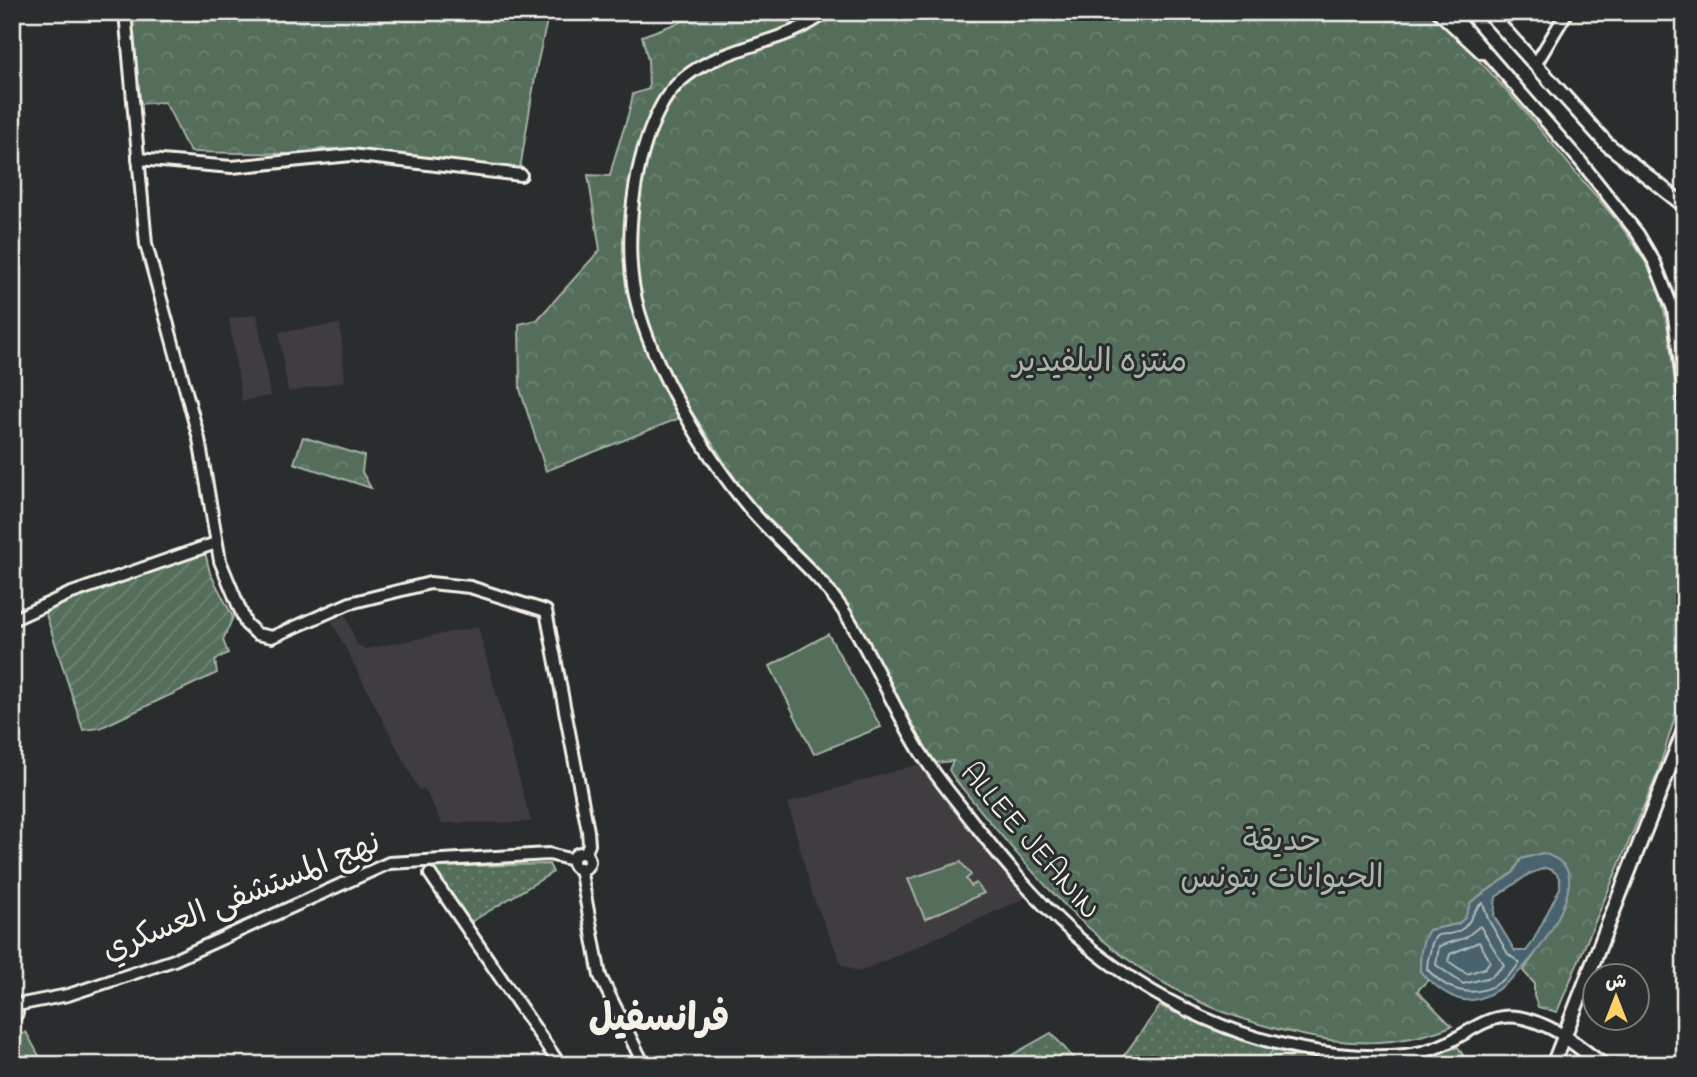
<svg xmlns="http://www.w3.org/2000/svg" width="1697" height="1077" viewBox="0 0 1697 1077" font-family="'Indie Flower','Playpen Sans Arabic',sans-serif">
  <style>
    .built { fill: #3f3c41 }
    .grass { fill: url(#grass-dots); stroke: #a4b0a2; stroke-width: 2 }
    .park { fill: url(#park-crowns); stroke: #a4b0a2; stroke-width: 2 }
    .garden { fill: url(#garden-furrows); stroke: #a4b0a2; stroke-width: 2 }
    .pitch { fill: #546e5c; stroke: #a4b0a2; stroke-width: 2 }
    .water { fill: #4a646e; stroke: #8e9c9f; stroke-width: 2; fill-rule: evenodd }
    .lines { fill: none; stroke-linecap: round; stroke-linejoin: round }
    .shore { stroke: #b0b9b7; stroke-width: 2 }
    .tertiary-casing { stroke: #f4f1e8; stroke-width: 16 }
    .secondary-casing { stroke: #f4f1e8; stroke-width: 18 }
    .tertiary { stroke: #2a2d2e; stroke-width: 10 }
    .secondary { stroke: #2a2d2e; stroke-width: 12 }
    .labels { text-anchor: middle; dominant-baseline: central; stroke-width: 6; stroke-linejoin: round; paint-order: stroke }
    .park-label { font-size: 32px; fill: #acb6a9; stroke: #2a2d2e }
    .street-label { font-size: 32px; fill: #f4f1e8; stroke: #2a2d2e }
    .district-label { font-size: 38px; font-weight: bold; fill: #f4f1e8; stroke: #2a2d2e }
  </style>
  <defs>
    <pattern id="grass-dots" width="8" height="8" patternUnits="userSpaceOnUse" patternTransform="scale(1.75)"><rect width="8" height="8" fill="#546e5c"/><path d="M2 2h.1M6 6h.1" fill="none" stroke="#6d8373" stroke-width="1.8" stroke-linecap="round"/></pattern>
    <pattern id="park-crowns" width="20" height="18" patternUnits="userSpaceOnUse" patternTransform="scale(1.75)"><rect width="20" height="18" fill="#546e5c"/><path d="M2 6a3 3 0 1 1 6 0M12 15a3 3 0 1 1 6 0" fill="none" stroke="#6d8373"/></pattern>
    <pattern id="garden-furrows" width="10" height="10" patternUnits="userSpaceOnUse" patternTransform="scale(1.75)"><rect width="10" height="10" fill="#546e5c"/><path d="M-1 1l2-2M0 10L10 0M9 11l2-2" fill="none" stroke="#6d8373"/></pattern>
  </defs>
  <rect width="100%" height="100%" fill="#2a2d2e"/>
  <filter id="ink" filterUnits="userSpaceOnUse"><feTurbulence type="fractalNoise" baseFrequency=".0143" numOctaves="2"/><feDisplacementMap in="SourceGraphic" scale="14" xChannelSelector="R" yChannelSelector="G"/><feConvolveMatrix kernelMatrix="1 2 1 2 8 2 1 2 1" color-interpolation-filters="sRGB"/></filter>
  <g filter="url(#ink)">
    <g class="built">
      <path d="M 257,314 L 270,396 L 242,401 L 229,319 Z"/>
      <path d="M 340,324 L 345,381 L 288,392 L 279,332 Z"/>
      <path d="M 346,615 L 357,645 L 366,649 L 478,627 L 531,822 L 442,823 L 424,788 L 419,790 L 333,624 L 332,621 Z"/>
      <path d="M 915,765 L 930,768 L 985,846 L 1028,897 L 859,972 L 842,965 L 813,897 L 788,803 Z"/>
    </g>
    <g class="grass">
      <path d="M 549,864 L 553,872 L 471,922 L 431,867 Z"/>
      <path d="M 1160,1006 L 1226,1035 L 1273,1050 L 1262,1065 L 1117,1065 Z"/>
      <path d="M 1051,1033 L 1080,1065 L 994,1065 Z"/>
    </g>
    <g class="park">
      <path d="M 127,12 L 549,12 L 537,65 L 520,169 L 356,149 L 321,149 L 290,154 L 191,152 C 178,136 176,118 164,102 L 138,104 Z"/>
      <path d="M 684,12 L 1430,12 C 1484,61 1530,117 1577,174 C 1605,207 1638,241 1655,282 C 1674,326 1679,422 1677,472 L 1685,472 L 1685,685 L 1657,775 L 1557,1012 L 1538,1007 L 1534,996 L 1534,983 L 1523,971 C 1540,946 1564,916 1568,886 L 1543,853 L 1521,859 L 1513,873 L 1471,902 L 1465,918 L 1458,924 L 1429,930 C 1421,942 1420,956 1420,971 L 1428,980 L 1417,991 L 1452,1026 C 1396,1048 1343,1046 1285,1031 C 1127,993 1052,898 954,778 L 949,770 L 953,761 L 935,763 L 908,723 L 855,623 L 748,498 L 690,409 L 685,416 L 546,471 L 520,389 L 519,324 L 537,320 L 600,250 L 588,175 L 610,176 C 616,147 628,123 633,94 L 649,89 L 648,60 L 642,36 L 686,20 Z"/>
      <path d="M 303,437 L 364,456 L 362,472 L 371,488 L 294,463 Z"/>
      <path d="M 1458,1047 L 1469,1065 L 1262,1065 L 1273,1050 C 1345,1066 1387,1070 1458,1047 Z"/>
    </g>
    <path class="garden" d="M 204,548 L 210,573 L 233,617 L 223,640 L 228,653 L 215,660 L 217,673 L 100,728 L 83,730 L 43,605 Z"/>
    <g class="pitch">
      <path d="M 828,634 L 881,727 L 814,754 L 770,666 Z"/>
      <path d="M 961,862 L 971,875 L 966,879 L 971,886 L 976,883 L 984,893 L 925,919 L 908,879 Z"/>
      <path d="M 26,1032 L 44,1065 L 12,1065 L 12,1042 Z"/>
    </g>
    <path class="water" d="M 1543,853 C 1553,857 1564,861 1568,872 C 1579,908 1504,1013 1459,999 C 1445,995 1429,981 1420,971 C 1420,956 1421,942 1429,930 L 1458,924 L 1465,918 L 1471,902 L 1513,873 L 1521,859 ZM 1545,868 C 1556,870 1561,877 1560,888 L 1532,943 L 1526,951 L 1515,951 L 1494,916 L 1496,897 L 1529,874 Z"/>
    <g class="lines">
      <g class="shore">
        <path d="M 1483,903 L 1488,919 L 1508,954 L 1520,963 C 1492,998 1457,1002 1427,969 C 1427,962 1428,958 1430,952 C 1435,923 1444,942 1462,929 C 1473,922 1472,908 1483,903 Z"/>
        <path d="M 1480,926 L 1504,965 L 1491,977 L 1463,984 L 1436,965 L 1439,946 L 1465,938 Z"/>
        <path d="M 1479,942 L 1490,961 L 1485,968 L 1467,974 L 1448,961 L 1450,954 Z"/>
      </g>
      <defs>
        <g id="tertiary">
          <path d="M 125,12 L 146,244 L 199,439 L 220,561 L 246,624 L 257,634 L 272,637 L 350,603 L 430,583 L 470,587 L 546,611 L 588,831 L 589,844 L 585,854"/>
          <path d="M 826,12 C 775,53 693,43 660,108 C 633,160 623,243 636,300 C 652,367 706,457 750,509 C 780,544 818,572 843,610 C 873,655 892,707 921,753 C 936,777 955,799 972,821 C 1039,908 1103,973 1204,1018 C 1265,1045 1338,1061 1405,1055 C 1479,1047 1481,987 1563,1035"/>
          <path d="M 1438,12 L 1482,53"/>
          <path d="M 1451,12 L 1581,162 L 1638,234 L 1655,263 L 1673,309 L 1685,402"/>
          <path d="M 1535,65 L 1567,12"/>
          <path d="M 138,159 L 232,167 L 351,155 L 521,175"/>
          <path d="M 1685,466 L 1685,469"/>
          <path d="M 12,620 L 69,594 L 216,543"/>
          <circle cx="581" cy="861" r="8"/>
          <path d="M 580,868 L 600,976 L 644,1065"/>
          <path d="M 430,874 L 560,1065"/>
          <path d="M 12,998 L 17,1013 L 12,1020"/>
          <path d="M 17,1005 L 68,995 L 174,960 L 389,863 L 549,854 L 573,860"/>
        </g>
        <g id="secondary">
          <path d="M 1488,12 L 1607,144 L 1685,206"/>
          <path d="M 1563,1035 L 1603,1065"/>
          <path d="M 1553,1065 L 1685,728"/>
        </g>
      </defs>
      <use href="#tertiary" class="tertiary-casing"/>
      <use href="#secondary" class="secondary-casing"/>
      <use href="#tertiary" class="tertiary"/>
      <use href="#secondary" class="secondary"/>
    </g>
  </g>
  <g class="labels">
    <g class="park-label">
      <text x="1100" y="363">منتزه البلفيدير</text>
      <text x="1282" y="842">حديقة<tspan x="1282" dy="37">الحيوانات بتونس</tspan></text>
    </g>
    <g class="street-label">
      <text transform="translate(1029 842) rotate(49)">ALLEE JEANIN</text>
      <text transform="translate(242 898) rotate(-22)">نهج المستشفى العسكري</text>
    </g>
    <g class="district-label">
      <text x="659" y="1021">فرانسفيل</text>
    </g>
  </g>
  <rect width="1697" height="1077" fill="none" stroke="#2a2d2e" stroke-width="42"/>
  <rect x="21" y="21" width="1655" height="1035" fill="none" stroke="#f4f1e8" stroke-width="2.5" filter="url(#ink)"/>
  <g transform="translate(1616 997)"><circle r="33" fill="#2a2d2e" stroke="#7b7b78" stroke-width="2"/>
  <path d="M0-5L12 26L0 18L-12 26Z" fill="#ffd166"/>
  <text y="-10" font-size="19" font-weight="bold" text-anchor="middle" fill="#f4f1e8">ش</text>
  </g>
</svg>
